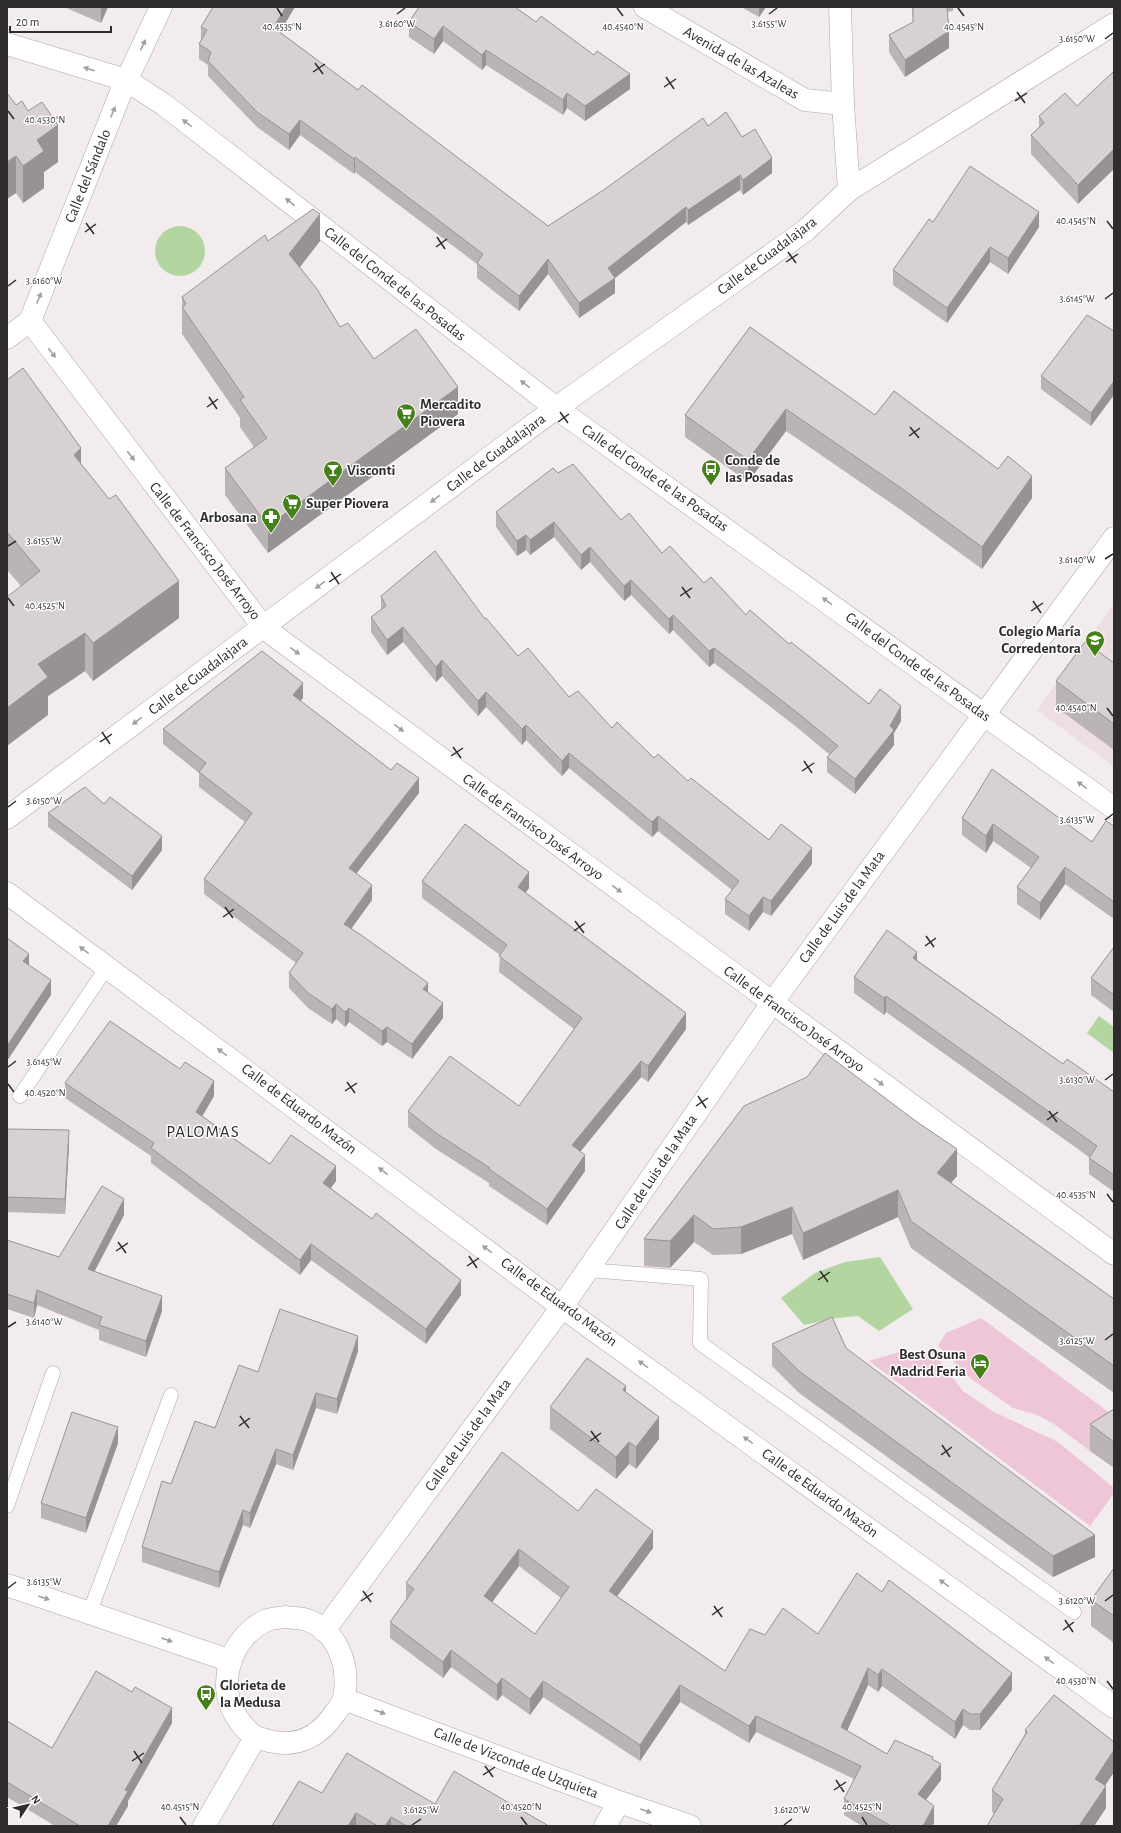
<svg xmlns="http://www.w3.org/2000/svg" width="1121" height="1833" viewBox="0 0 1121 1833" font-family="'Alegreya Sans',sans-serif">
  <style>
    .built { fill: #eddee4 }
    .green { fill: #efc5d8 }
    .water { fill: #b3d6a1 }
    .lines { fill: none; stroke-linecap: round; stroke-linejoin: round }
    .service-casing { stroke: #aca6a9; stroke-width: 15 }
    .minor-casing { stroke: #aca6a9; stroke-width: 23 }
    .service { stroke: #fff; stroke-width: 14 }
    .minor { stroke: #fff; stroke-width: 22 }
    .wall { fill: #bab4b6; fill-rule: evenodd }
    .shaded-wall { fill: #979294 }
    .building { fill: #d8d1d4; stroke: #979294; fill-rule: evenodd }
    .oneway { fill: #a1a0a0 }
    .ticks { fill: none; stroke: #2e2c2d; stroke-width: 1.5 }
    .labels { text-anchor: middle; dominant-baseline: central; stroke-width: 3; stroke-linejoin: round; paint-order: stroke }
    .street-label { font-size: 15px; fill: #2e2c2d; stroke: #fff }
    .poi-label { font-size: 15px; font-weight: bold; fill: #2e2c2d; stroke: #fff; text-anchor: start }
    .quarter-label { font-size: 17px; letter-spacing: 1px; fill: #312c2e; stroke: #fff }
    .ticks-label { font-size: 10px; text-anchor: middle; fill: #2e2c2d; stroke: #fff; stroke-width: 3; stroke-linejoin: round; paint-order: stroke }
  </style>
  <rect width="100%" height="100%" fill="#f3ecef"/>
  <path class="built" d="M 1114,604 L 1114,767 L 1037,710 Z"/>
  <g class="green">
    <path d="M 981,1318 L 1114,1416 L 1114,1436 L 1090,1451 L 1054,1424 L 1037,1415 L 1013,1408 L 970,1378 L 938,1346 L 946,1333 Z"/>
    <path d="M 932,1351 L 963,1391 L 994,1412 L 1058,1442 L 1114,1488 L 1114,1493 L 1090,1526 L 869,1361 L 899,1352 Z"/>
  </g>
  <g class="water">
    <circle cx="180" cy="251" r="25"/>
    <path d="M 1099,1016 L 1114,1027 L 1114,1053 L 1087,1033 Z"/>
    <path d="M 880,1257 L 913,1309 L 879,1331 L 858,1316 L 837,1318 L 804,1325 L 781,1298 L 815,1273 L 845,1262 Z"/>
  </g>
  <g class="lines">
    <defs>
      <g id="service">
        <path d="M 20,1096 L 107,967"/>
        <path d="M 588,1270 L 701,1279 L 700,1343 L 1074,1612"/>
        <path d="M 7,1506 L 53,1373"/>
        <path d="M 89,1614 L 171,1395"/>
      </g>
      <g id="minor">
        <path d="M 645,7 L 805,100 L 843,104"/>
        <path d="M 840,7 L 843,104 L 849,190"/>
        <path d="M 7,44 L 126,80 L 163,104 L 556,408 L 1114,808"/>
        <path d="M 30,321 L 264,628 L 1114,1254"/>
        <path d="M 7,338 L 30,321 L 121,92 L 161,7"/>
        <path d="M 7,818 L 556,408 L 806,230 L 849,190 L 1114,24"/>
        <path d="M 7,893 L 562,1307 L 1114,1707"/>
        <path d="M 7,1585 L 231,1661"/>
        <path d="M 286,1617 C 291,1618 298,1618 304,1619 C 338,1629 350,1666 344,1698 C 343,1703 338,1709 335,1713 C 321,1734 300,1747 274,1742 C 255,1738 249,1735 238,1719 C 215,1686 230,1638 265,1621 C 271,1618 279,1618 286,1617 Z"/>
        <path d="M 324,1631 L 562,1307 L 772,1003 L 1114,538"/>
        <path d="M 344,1699 L 619,1802 L 690,1826"/>
        <path d="M 204,1826 L 255,1738"/>
        <path d="M 605,1826 L 619,1802"/>
      </g>
    </defs>
    <use href="#service" class="service-casing"/>
    <use href="#minor" class="minor-casing"/>
    <use href="#service" class="service"/>
    <use href="#minor" class="minor"/>
  </g>
  <g class="wall">
    <path d="M 64,7 L 108,7 L 101,23 Z"/>
    <path d="M 295,7 L 281,30 L 281,33 L 358,90 L 548,226 L 708,126 L 742,137 L 772,173 L 743,195 L 740,190 L 688,225 L 686,222 L 615,278 L 615,293 L 579,318 L 548,274 L 519,311 L 477,278 L 477,264 L 355,172 L 354,174 L 300,135 L 289,150 L 257,127 L 208,76 L 208,65 L 199,59 L 199,44 L 201,41 L 201,27 Z"/>
    <path d="M 419,7 L 630,89 L 585,121 L 567,108 L 563,115 L 486,65 L 482,70 L 443,41 L 434,54 L 409,37 L 409,22 Z"/>
    <path d="M 741,7 L 766,7 L 759,17 Z"/>
    <path d="M 912,7 L 953,7 L 953,11 L 947,12 L 949,48 L 905,77 L 889,52 L 889,35 L 913,22 Z"/>
    <path d="M 1114,71 L 1078,204 L 1031,154 L 1031,135 L 1039,127 L 1039,116 L 1077,106 Z"/>
    <path d="M 16,105 L 58,162 L 44,172 L 44,188 L 23,203 L 16,193 L 7,199 Z"/>
    <path d="M 933,222 L 1039,227 L 1008,274 L 990,262 L 947,323 L 893,285 L 893,270 Z"/>
    <path d="M 268,241 L 320,241 L 300,267 L 340,327 L 374,359 L 458,414 L 268,553 L 225,495 L 225,468 L 254,447 L 240,427 L 240,418 L 182,334 L 182,297 Z"/>
    <path d="M 750,327 L 875,415 L 1032,498 L 982,569 L 901,510 L 786,431 L 748,482 L 685,437 L 685,415 Z"/>
    <path d="M 1114,331 L 1091,426 L 1041,389 L 1041,376 Z"/>
    <path d="M 7,380 L 81,464 L 179,618 L 93,681 L 85,671 L 48,696 L 48,715 L 21,586 L 7,570 Z"/>
    <path d="M 558,473 L 621,520 L 662,553 L 746,615 L 789,644 L 869,704 L 901,721 L 894,733 L 894,745 L 855,794 L 827,772 L 827,757 L 830,755 L 799,729 L 714,663 L 709,667 L 673,630 L 669,634 L 631,595 L 624,601 L 590,562 L 581,570 L 554,537 L 530,555 L 526,550 L 517,556 L 496,527 L 496,512 Z"/>
    <path d="M 381,596 L 485,619 L 518,656 L 569,697 L 654,758 L 688,781 L 769,840 L 812,864 L 771,916 L 763,912 L 749,931 L 725,914 L 725,899 L 732,890 L 658,831 L 652,837 L 569,768 L 562,776 L 526,740 L 522,745 L 486,707 L 478,716 L 442,676 L 436,682 L 403,642 L 387,655 L 371,632 L 371,617 L 381,610 Z"/>
    <path d="M 1114,663 L 1114,750 L 1056,707 L 1056,681 Z"/>
    <path d="M 303,698 L 300,701 L 419,793 L 356,874 L 372,900 L 351,928 L 428,992 L 443,1018 L 412,1059 L 387,1042 L 382,1046 L 349,1022 L 345,1027 L 336,1019 L 332,1024 L 308,1008 L 289,988 L 289,973 L 296,963 L 204,894 L 204,879 L 245,822 L 199,787 L 199,773 L 163,744 L 163,729 Z"/>
    <path d="M 104,804 L 162,850 L 132,890 L 48,827 L 48,813 Z"/>
    <path d="M 962,818 L 1092,842 L 1114,826 L 1114,919 L 1065,884 L 1040,920 L 1017,904 L 1017,887 L 1031,868 L 993,841 L 986,853 L 962,835 Z"/>
    <path d="M 422,881 L 529,888 L 525,893 L 686,1029 L 648,1082 L 641,1077 L 580,1151 L 585,1171 L 547,1225 L 489,1186 L 489,1183 L 436,1149 L 408,1127 L 408,1111 L 519,1106 L 574,1029 L 499,972 L 500,955 L 422,898 Z"/>
    <path d="M 1114,947 L 1114,1012 L 1091,995 L 1091,978 Z"/>
    <path d="M 917,960 L 1063,1064 L 1114,1092 L 1114,1192 L 1089,1174 L 1089,1157 L 886,1012 L 884,1015 L 854,993 L 854,977 Z"/>
    <path d="M 65,1083 L 214,1096 L 202,1116 L 270,1164 L 336,1181 L 331,1188 L 461,1295 L 426,1344 L 311,1260 L 300,1275 L 151,1163 L 151,1156 L 65,1098 Z"/>
    <path d="M 744,1106 L 957,1176 L 951,1183 L 1114,1299 L 1114,1393 L 911,1248 L 898,1217 L 803,1260 L 792,1234 L 741,1254 L 713,1255 L 694,1242 L 670,1268 L 644,1266 L 644,1239 Z"/>
    <path d="M 7,1129 L 69,1145 L 65,1214 L 7,1212 Z"/>
    <path d="M 124,1215 L 94,1271 L 162,1311 L 146,1357 L 99,1340 L 99,1330 L 37,1305 L 34,1318 L 7,1309 L 7,1240 L 59,1257 Z"/>
    <path d="M 772,1344 L 846,1348 L 1095,1557 L 1053,1577 L 799,1393 L 772,1366 Z"/>
    <path d="M 358,1351 L 337,1414 L 316,1408 L 293,1470 L 276,1464 L 250,1528 L 243,1525 L 219,1588 L 142,1562 L 142,1547 L 171,1484 L 258,1372 Z"/>
    <path d="M 626,1392 L 659,1439 L 636,1469 L 629,1464 L 616,1479 L 550,1429 L 550,1407 Z"/>
    <path d="M 1114,1409 L 1114,1468 L 1090,1451 L 1090,1424 Z"/>
    <path d="M 118,1443 L 86,1533 L 41,1518 L 41,1503 Z"/>
    <path d="M 578,1511 L 653,1548 L 617,1596 L 725,1671 L 765,1635 L 818,1634 L 1012,1690 L 980,1730 L 970,1730 L 963,1725 L 955,1739 L 882,1686 L 878,1692 L 868,1685 L 847,1731 L 887,1754 L 933,1759 L 941,1780 L 926,1800 L 934,1823 L 932,1826 L 862,1826 L 844,1815 L 844,1799 L 854,1779 L 756,1732 L 749,1743 L 680,1702 L 640,1761 L 543,1697 L 530,1715 L 502,1695 L 497,1701 L 451,1667 L 443,1678 L 390,1638 L 390,1622 L 406,1600 L 406,1583 ZM 519,1566 L 561,1598 L 535,1634 L 492,1602 Z"/>
    <path d="M 1114,1568 L 1114,1643 L 1091,1626 L 1091,1600 Z"/>
    <path d="M 7,1721 L 52,1748 L 172,1723 L 128,1801 L 128,1806 L 116,1826 L 55,1826 L 7,1797 Z"/>
    <path d="M 1025,1730 L 1114,1742 L 1114,1772 L 1105,1785 L 1106,1808 L 1094,1826 L 987,1826 L 994,1814 L 992,1812 L 992,1790 L 1025,1734 Z"/>
    <path d="M 322,1793 L 435,1804 L 547,1826 L 272,1826 Z"/>
  </g>
  <g class="shaded-wall">
    <path d="M 101,7 L 108,7 L 101,23 Z"/>
    <path d="M 286,7 L 295,7 L 281,30 L 281,41 L 276,23 Z"/>
    <path d="M 759,7 L 766,7 L 759,17 Z"/>
    <path d="M 443,26 L 443,41 L 434,54 L 434,39 Z"/>
    <path d="M 949,31 L 949,48 L 905,77 L 905,60 Z"/>
    <path d="M 486,50 L 486,65 L 482,70 L 482,55 Z"/>
    <path d="M 630,74 L 630,89 L 585,121 L 585,106 Z"/>
    <path d="M 567,93 L 567,108 L 563,115 L 563,100 Z"/>
    <path d="M 300,120 L 300,135 L 289,150 L 289,134 Z"/>
    <path d="M 58,125 L 58,162 L 44,172 L 44,188 L 23,203 L 23,166 L 37,140 Z"/>
    <path d="M 1114,149 L 1114,169 L 1078,204 L 1078,185 Z"/>
    <path d="M 16,156 L 16,193 L 7,199 L 7,162 Z"/>
    <path d="M 355,157 L 355,172 L 354,174 L 354,159 Z"/>
    <path d="M 772,158 L 772,173 L 743,195 L 743,180 Z"/>
    <path d="M 740,175 L 740,190 L 688,225 L 688,210 Z"/>
    <path d="M 686,207 L 686,222 L 615,278 L 615,293 L 579,318 L 579,303 L 608,268 Z"/>
    <path d="M 1039,212 L 1039,227 L 1008,274 L 1008,258 Z"/>
    <path d="M 320,214 L 320,241 L 289,281 L 289,254 Z"/>
    <path d="M 990,247 L 990,262 L 947,323 L 947,308 Z"/>
    <path d="M 548,259 L 548,274 L 519,311 L 519,296 Z"/>
    <path d="M 1114,381 L 1114,395 L 1091,426 L 1091,413 Z"/>
    <path d="M 458,387 L 458,414 L 268,553 L 268,526 Z"/>
    <path d="M 786,409 L 786,431 L 748,482 L 748,460 Z"/>
    <path d="M 81,448 L 81,486 L 74,455 Z"/>
    <path d="M 1032,476 L 1032,498 L 982,569 L 982,547 Z"/>
    <path d="M 554,522 L 554,537 L 530,555 L 530,540 Z"/>
    <path d="M 526,535 L 526,550 L 517,556 L 517,541 Z"/>
    <path d="M 590,547 L 590,562 L 581,570 L 581,555 Z"/>
    <path d="M 631,580 L 631,595 L 624,601 L 624,586 Z"/>
    <path d="M 179,581 L 179,618 L 93,681 L 93,643 Z"/>
    <path d="M 673,615 L 673,630 L 669,634 L 669,619 Z"/>
    <path d="M 403,627 L 403,642 L 387,655 L 387,640 Z"/>
    <path d="M 85,633 L 85,671 L 48,696 L 48,715 L 7,746 L 7,708 L 38,664 Z"/>
    <path d="M 714,648 L 714,663 L 709,667 L 709,651 Z"/>
    <path d="M 442,660 L 442,676 L 436,682 L 436,667 Z"/>
    <path d="M 303,683 L 303,698 L 293,710 L 293,695 Z"/>
    <path d="M 486,692 L 486,707 L 478,716 L 478,701 Z"/>
    <path d="M 901,706 L 901,721 L 894,733 L 894,745 L 855,794 L 855,779 L 890,726 Z"/>
    <path d="M 526,725 L 526,740 L 522,745 L 522,729 Z"/>
    <path d="M 569,753 L 569,768 L 562,776 L 562,761 Z"/>
    <path d="M 419,778 L 419,793 L 349,883 L 349,868 Z"/>
    <path d="M 658,816 L 658,831 L 652,837 L 652,822 Z"/>
    <path d="M 993,824 L 993,841 L 986,853 L 986,836 Z"/>
    <path d="M 162,836 L 162,850 L 132,890 L 132,876 Z"/>
    <path d="M 812,848 L 812,864 L 771,916 L 771,901 Z"/>
    <path d="M 1065,867 L 1065,884 L 1040,920 L 1040,903 Z"/>
    <path d="M 529,872 L 529,888 L 518,903 L 518,887 Z"/>
    <path d="M 372,885 L 372,900 L 344,939 L 344,924 Z"/>
    <path d="M 763,897 L 763,912 L 749,931 L 749,916 Z"/>
    <path d="M 917,952 L 917,969 L 913,958 Z"/>
    <path d="M 29,954 L 29,969 L 23,961 Z"/>
    <path d="M 51,980 L 51,995 L 7,1061 L 7,1046 Z"/>
    <path d="M 428,983 L 428,998 L 423,989 Z"/>
    <path d="M 886,996 L 886,1012 L 884,1015 L 884,998 Z"/>
    <path d="M 443,1003 L 443,1018 L 412,1059 L 412,1044 Z"/>
    <path d="M 336,1004 L 336,1019 L 332,1024 L 332,1009 Z"/>
    <path d="M 349,1008 L 349,1022 L 345,1027 L 345,1012 Z"/>
    <path d="M 686,1013 L 686,1029 L 648,1082 L 648,1066 Z"/>
    <path d="M 387,1027 L 387,1042 L 382,1046 L 382,1031 Z"/>
    <path d="M 641,1061 L 641,1077 L 572,1162 L 572,1145 Z"/>
    <path d="M 214,1081 L 214,1096 L 196,1127 L 196,1112 Z"/>
    <path d="M 69,1130 L 69,1145 L 65,1214 L 65,1199 Z"/>
    <path d="M 957,1149 L 957,1176 L 937,1199 L 937,1173 Z"/>
    <path d="M 585,1155 L 585,1171 L 547,1225 L 547,1209 Z"/>
    <path d="M 336,1166 L 336,1181 L 323,1198 L 323,1183 Z"/>
    <path d="M 898,1190 L 898,1217 L 803,1260 L 803,1233 Z"/>
    <path d="M 124,1199 L 124,1215 L 88,1284 L 88,1269 Z"/>
    <path d="M 792,1207 L 792,1234 L 741,1254 L 741,1227 Z"/>
    <path d="M 694,1215 L 694,1242 L 670,1268 L 670,1241 Z"/>
    <path d="M 311,1244 L 311,1260 L 300,1275 L 300,1260 Z"/>
    <path d="M 461,1280 L 461,1295 L 426,1344 L 426,1329 Z"/>
    <path d="M 37,1290 L 37,1305 L 34,1318 L 34,1303 Z"/>
    <path d="M 162,1296 L 162,1311 L 146,1357 L 146,1341 Z"/>
    <path d="M 358,1336 L 358,1351 L 337,1414 L 337,1399 Z"/>
    <path d="M 626,1386 L 626,1408 L 623,1390 Z"/>
    <path d="M 316,1393 L 316,1408 L 293,1470 L 293,1455 Z"/>
    <path d="M 659,1417 L 659,1439 L 636,1469 L 636,1447 Z"/>
    <path d="M 118,1427 L 118,1443 L 86,1533 L 86,1518 Z"/>
    <path d="M 629,1442 L 629,1464 L 616,1479 L 616,1457 Z"/>
    <path d="M 276,1449 L 276,1464 L 250,1528 L 250,1513 Z"/>
    <path d="M 243,1510 L 243,1525 L 219,1588 L 219,1572 Z"/>
    <path d="M 653,1531 L 653,1548 L 609,1607 L 609,1591 Z"/>
    <path d="M 1095,1535 L 1095,1557 L 1053,1577 L 1053,1556 Z"/>
    <path d="M 519,1549 L 519,1566 L 484,1613 L 484,1596 Z"/>
    <path d="M 451,1650 L 451,1667 L 443,1678 L 443,1662 Z"/>
    <path d="M 868,1668 L 868,1685 L 841,1744 L 841,1727 Z"/>
    <path d="M 882,1669 L 882,1686 L 878,1692 L 878,1675 Z"/>
    <path d="M 1012,1673 L 1012,1690 L 980,1730 L 980,1714 Z"/>
    <path d="M 502,1678 L 502,1695 L 497,1701 L 497,1685 Z"/>
    <path d="M 543,1681 L 543,1697 L 530,1715 L 530,1699 Z"/>
    <path d="M 680,1685 L 680,1702 L 640,1761 L 640,1745 Z"/>
    <path d="M 172,1708 L 172,1723 L 128,1801 L 128,1806 L 116,1826 L 108,1826 L 125,1790 Z"/>
    <path d="M 963,1709 L 963,1725 L 955,1739 L 955,1722 Z"/>
    <path d="M 756,1716 L 756,1732 L 749,1743 L 749,1726 Z"/>
    <path d="M 1114,1750 L 1114,1772 L 1095,1801 L 1095,1779 Z"/>
    <path d="M 941,1764 L 941,1780 L 918,1810 L 918,1794 Z"/>
    <path d="M 1106,1786 L 1106,1808 L 1094,1826 L 1079,1826 Z"/>
    <path d="M 934,1806 L 934,1823 L 932,1826 L 923,1826 Z"/>
    <path d="M 356,1813 L 356,1826 L 348,1826 Z"/>
    <path d="M 391,1817 L 391,1826 L 385,1826 Z"/>
  </g>
  <g class="building">
    <path d="M 213,7 L 286,7 L 276,23 L 281,25 L 278,31 L 358,90 L 362,85 L 548,226 L 605,189 L 703,118 L 708,126 L 726,112 L 742,137 L 755,129 L 772,158 L 743,180 L 740,175 L 688,210 L 686,207 L 608,268 L 615,278 L 579,303 L 548,259 L 519,296 L 477,263 L 483,254 L 355,157 L 354,159 L 300,120 L 289,134 L 257,112 L 208,61 L 211,52 L 199,44 L 207,30 L 201,27 Z"/>
    <path d="M 419,7 L 515,7 L 536,22 L 541,16 L 594,55 L 597,51 L 630,74 L 585,106 L 567,93 L 563,100 L 486,50 L 482,55 L 443,26 L 434,39 L 409,22 Z"/>
    <path d="M 913,7 L 947,7 L 949,31 L 905,60 L 889,35 L 913,22 Z"/>
    <path d="M 1114,71 L 1114,149 L 1078,185 L 1031,135 L 1044,123 L 1039,116 L 1065,93 L 1077,106 Z"/>
    <path d="M 7,93 L 16,105 L 22,101 L 28,111 L 42,102 L 58,125 L 37,140 L 44,151 L 23,166 L 16,156 L 7,162 Z"/>
    <path d="M 970,166 L 1039,212 L 1008,258 L 990,247 L 947,308 L 893,270 L 929,219 L 933,222 Z"/>
    <path d="M 313,209 L 320,214 L 289,254 L 317,289 L 340,327 L 348,323 L 374,359 L 416,329 L 458,387 L 268,526 L 225,468 L 267,438 L 240,400 L 244,397 L 182,307 L 186,304 L 182,297 L 265,235 L 268,241 Z"/>
    <path d="M 1087,315 L 1114,331 L 1114,381 L 1091,413 L 1041,376 Z"/>
    <path d="M 750,327 L 875,415 L 894,391 L 998,469 L 1008,456 L 1032,476 L 982,547 L 901,488 L 786,409 L 748,460 L 685,415 Z"/>
    <path d="M 23,368 L 81,448 L 74,455 L 109,499 L 116,495 L 179,581 L 93,643 L 85,633 L 38,664 L 48,677 L 7,708 L 7,597 L 40,571 L 7,532 L 7,380 Z"/>
    <path d="M 573,464 L 621,520 L 629,513 L 662,553 L 670,546 L 704,583 L 711,577 L 746,615 L 750,610 L 789,644 L 791,642 L 869,704 L 880,689 L 901,706 L 890,726 L 894,730 L 855,779 L 827,757 L 838,746 L 799,714 L 714,648 L 709,651 L 673,615 L 669,619 L 631,580 L 624,586 L 590,547 L 581,555 L 554,522 L 530,540 L 526,535 L 517,541 L 496,512 L 553,468 L 558,473 Z"/>
    <path d="M 435,551 L 485,619 L 486,618 L 518,656 L 528,648 L 569,697 L 578,691 L 612,728 L 617,722 L 654,758 L 658,754 L 688,781 L 691,778 L 769,840 L 781,824 L 812,848 L 771,901 L 763,897 L 749,916 L 725,899 L 739,881 L 658,816 L 652,822 L 569,753 L 562,761 L 526,725 L 522,729 L 486,692 L 478,701 L 442,660 L 436,667 L 403,627 L 387,640 L 371,617 L 386,606 L 381,596 Z"/>
    <path d="M 1085,642 L 1114,663 L 1114,724 L 1056,681 Z"/>
    <path d="M 262,651 L 303,683 L 293,695 L 391,770 L 397,763 L 419,778 L 349,868 L 372,885 L 344,924 L 361,935 L 428,983 L 423,989 L 443,1003 L 412,1044 L 387,1027 L 382,1031 L 349,1008 L 345,1012 L 336,1004 L 332,1009 L 308,993 L 289,973 L 303,953 L 204,879 L 252,813 L 199,772 L 206,763 L 163,729 Z"/>
    <path d="M 992,769 L 1092,842 L 1106,821 L 1114,826 L 1114,902 L 1065,867 L 1040,903 L 1017,887 L 1039,857 L 993,824 L 986,836 L 962,818 Z"/>
    <path d="M 85,787 L 104,804 L 110,797 L 162,836 L 132,876 L 48,813 Z"/>
    <path d="M 465,824 L 529,872 L 518,887 L 686,1013 L 648,1066 L 641,1061 L 572,1145 L 585,1155 L 547,1209 L 489,1169 L 490,1168 L 436,1133 L 408,1111 L 450,1056 L 519,1106 L 582,1018 L 499,956 L 507,945 L 422,881 Z"/>
    <path d="M 887,930 L 917,952 L 913,958 L 1063,1064 L 1067,1059 L 1114,1092 L 1114,1175 L 1089,1158 L 1097,1146 L 886,996 L 884,998 L 854,977 Z"/>
    <path d="M 7,938 L 29,954 L 23,961 L 51,980 L 7,1046 Z"/>
    <path d="M 1114,947 L 1114,995 L 1091,978 Z"/>
    <path d="M 110,1021 L 180,1069 L 185,1062 L 214,1081 L 196,1112 L 270,1164 L 291,1135 L 336,1166 L 323,1183 L 372,1219 L 376,1213 L 461,1280 L 426,1329 L 311,1244 L 300,1260 L 151,1148 L 154,1143 L 65,1083 Z"/>
    <path d="M 825,1053 L 917,1122 L 957,1149 L 937,1173 L 1114,1299 L 1114,1366 L 911,1221 L 898,1190 L 803,1233 L 792,1207 L 741,1227 L 713,1229 L 694,1215 L 670,1241 L 644,1239 L 744,1106 L 807,1077 Z"/>
    <path d="M 7,1129 L 69,1130 L 65,1199 L 7,1197 Z"/>
    <path d="M 102,1186 L 124,1199 L 88,1269 L 162,1296 L 146,1341 L 99,1325 L 102,1317 L 37,1290 L 34,1303 L 7,1294 L 7,1240 L 59,1257 Z"/>
    <path d="M 280,1309 L 358,1336 L 337,1399 L 316,1393 L 293,1455 L 276,1449 L 250,1513 L 243,1510 L 219,1572 L 142,1547 L 162,1481 L 171,1484 L 195,1421 L 215,1428 L 239,1365 L 258,1372 Z"/>
    <path d="M 832,1317 L 846,1348 L 1095,1535 L 1053,1556 L 799,1371 L 772,1344 Z"/>
    <path d="M 587,1358 L 626,1386 L 623,1390 L 659,1417 L 636,1447 L 629,1442 L 616,1457 L 550,1407 Z"/>
    <path d="M 1114,1409 L 1114,1442 L 1090,1424 Z"/>
    <path d="M 72,1412 L 118,1427 L 86,1518 L 41,1503 Z"/>
    <path d="M 502,1452 L 578,1511 L 596,1489 L 653,1531 L 609,1591 L 725,1671 L 750,1629 L 765,1635 L 783,1608 L 818,1634 L 857,1573 L 882,1592 L 889,1580 L 1012,1673 L 980,1714 L 970,1714 L 963,1709 L 955,1722 L 882,1669 L 878,1675 L 868,1668 L 841,1727 L 887,1754 L 895,1740 L 933,1757 L 932,1759 L 941,1764 L 918,1794 L 934,1806 L 923,1826 L 891,1826 L 844,1799 L 861,1766 L 756,1716 L 749,1726 L 680,1685 L 640,1745 L 543,1681 L 530,1699 L 502,1678 L 497,1685 L 451,1650 L 443,1662 L 390,1622 L 414,1589 L 406,1583 ZM 519,1549 L 569,1587 L 535,1634 L 484,1596 Z"/>
    <path d="M 1114,1568 L 1114,1616 L 1091,1600 Z"/>
    <path d="M 96,1671 L 132,1692 L 135,1687 L 172,1708 L 125,1790 L 128,1791 L 108,1826 L 80,1826 L 7,1782 L 7,1721 L 52,1748 Z"/>
    <path d="M 1054,1695 L 1114,1742 L 1114,1750 L 1095,1779 L 1106,1786 L 1079,1826 L 987,1826 L 1003,1799 L 992,1790 L 1027,1732 L 1025,1730 Z"/>
    <path d="M 347,1753 L 435,1804 L 454,1771 L 547,1825 L 547,1826 L 407,1826 L 391,1817 L 385,1826 L 378,1826 L 356,1813 L 348,1826 L 272,1826 L 299,1781 L 322,1793 Z"/>
  </g>
  <defs><path id="oneway-solid" d="M-6-.8H1V-3.2L6.5 0L1 3.2V.8H-6Z"/></defs>
  <g class="oneway">
    <use href="#oneway-solid" transform="translate(143 45) rotate(-65)"/>
    <use href="#oneway-solid" transform="translate(89 69) rotate(-163)"/>
    <use href="#oneway-solid" transform="translate(113 112) rotate(-68)"/>
    <use href="#oneway-solid" transform="translate(187 123) rotate(-142)"/>
    <use href="#oneway-solid" transform="translate(290 202) rotate(-142)"/>
    <use href="#oneway-solid" transform="translate(39 298) rotate(-68)"/>
    <use href="#oneway-solid" transform="translate(52 353) rotate(52)"/>
    <use href="#oneway-solid" transform="translate(525 384) rotate(-142)"/>
    <use href="#oneway-solid" transform="translate(131 456) rotate(52)"/>
    <use href="#oneway-solid" transform="translate(435 499) rotate(143)"/>
    <use href="#oneway-solid" transform="translate(320 585) rotate(143)"/>
    <use href="#oneway-solid" transform="translate(827 601) rotate(-144)"/>
    <use href="#oneway-solid" transform="translate(295 651) rotate(36)"/>
    <use href="#oneway-solid" transform="translate(137 721) rotate(143)"/>
    <use href="#oneway-solid" transform="translate(399 728) rotate(36)"/>
    <use href="#oneway-solid" transform="translate(1082 785) rotate(-144)"/>
    <use href="#oneway-solid" transform="translate(617 889) rotate(36)"/>
    <use href="#oneway-solid" transform="translate(84 950) rotate(-143)"/>
    <use href="#oneway-solid" transform="translate(222 1052) rotate(-143)"/>
    <use href="#oneway-solid" transform="translate(879 1082) rotate(36)"/>
    <use href="#oneway-solid" transform="translate(383 1171) rotate(-143)"/>
    <use href="#oneway-solid" transform="translate(487 1249) rotate(-143)"/>
    <use href="#oneway-solid" transform="translate(643 1364) rotate(-144)"/>
    <use href="#oneway-solid" transform="translate(748 1440) rotate(-144)"/>
    <use href="#oneway-solid" transform="translate(944 1583) rotate(-144)"/>
    <use href="#oneway-solid" transform="translate(44 1598) rotate(19)"/>
    <use href="#oneway-solid" transform="translate(167 1640) rotate(19)"/>
    <use href="#oneway-solid" transform="translate(1049 1660) rotate(-144)"/>
    <use href="#oneway-solid" transform="translate(380 1712) rotate(20)"/>
    <use href="#oneway-solid" transform="translate(646 1811) rotate(19)"/>
  </g>
  <path class="ticks" d="M 277,8 L 282,16M 617,8 L 623,16M 958,8 L 964,16M 397,14 L 405,8M 769,14 L 777,8M 1105,39 L 1113,33M 315,63 L 323,74M 313,72 L 325,64M 666,77 L 674,89M 664,87 L 676,79M 1017,92 L 1025,103M 1015,101 L 1027,93M 8,111 L 14,119M 1107,221 L 1113,229M 86,223 L 94,234M 85,232 L 96,224M 437,237 L 445,249M 436,247 L 447,239M 788,252 L 796,263M 786,262 L 798,254M 8,286 L 16,280M 1105,299 L 1113,293M 209,397 L 217,409M 207,407 L 218,399M 560,412 L 568,423M 558,422 L 569,414M 910,427 L 919,438M 909,436 L 920,428M 8,546 L 16,541M 1105,559 L 1113,554M 331,572 L 339,584M 329,582 L 341,574M 682,587 L 690,598M 680,596 L 692,588M 8,598 L 14,606M 1033,601 L 1041,613M 1031,611 L 1043,603M 1107,708 L 1113,716M 102,732 L 110,744M 100,742 L 112,734M 453,747 L 461,758M 451,756 L 463,748M 804,761 L 812,773M 802,771 L 814,763M 8,807 L 16,801M 1105,820 L 1113,814M 225,907 L 233,918M 223,917 L 234,909M 575,921 L 584,933M 574,931 L 585,923M 926,936 L 934,947M 925,946 L 936,938M 8,1067 L 16,1061M 1105,1080 L 1113,1074M 347,1082 L 355,1093M 8,1084 L 14,1092M 345,1091 L 357,1083M 698,1096 L 706,1108M 696,1106 L 708,1098M 1049,1111 L 1057,1122M 1047,1120 L 1058,1112M 1107,1194 L 1113,1202M 118,1242 L 126,1253M 116,1251 L 128,1243M 469,1256 L 477,1268M 467,1266 L 479,1258M 820,1271 L 828,1282M 818,1280 L 830,1272M 8,1327 L 16,1322M 1105,1340 L 1113,1334M 240,1416 L 249,1428M 239,1426 L 250,1418M 591,1431 L 599,1442M 590,1441 L 601,1433M 942,1445 L 950,1457M 941,1455 L 952,1447M 8,1588 L 16,1582M 363,1591 L 371,1602M 361,1601 L 373,1593M 1105,1601 L 1113,1595M 714,1606 L 722,1617M 712,1615 L 723,1607M 1065,1620 L 1073,1632M 1063,1630 L 1074,1622M 1107,1681 L 1113,1689M 134,1751 L 142,1763M 132,1761 L 144,1753M 485,1766 L 493,1777M 483,1775 L 495,1767M 836,1780 L 844,1792M 834,1790 L 846,1782M 180,1817 L 186,1825M 521,1817 L 527,1825M 862,1817 L 867,1825M 412,1825 L 421,1819M 784,1825 L 792,1819"/>
  <defs>
    <symbol id="supermarket-pin" viewBox="-11 -11 22 30"><path d="M0 17L-7.5 6A9.5 9.5 0 1 1 7.5 6Z" fill="#46801a" stroke="#fff"/><path d="M-6-5.5h2.5l.6 2H6L4.5 2H-2.5L-4.4-4H-6ZM-1.5 3.2a1.3 1.3 0 1 0 .1 0ZM3 3.2a1.3 1.3 0 1 0 .1 0Z" fill="#fff"/></symbol>
    <symbol id="bus-pin" viewBox="-11 -11 22 30"><path d="M0 17L-7.5 6A9.5 9.5 0 1 1 7.5 6Z" fill="#46801a" stroke="#fff"/><path d="M-5-6H5V4H4V6H2V4H-2V6H-4V4H-5ZM-3.5-4V0h7V-4ZM-3.5 1.2v1.5H-2V1.2ZM2 1.2v1.5H3.5V1.2Z" fill="#fff"/></symbol>
    <symbol id="bar-pin" viewBox="-11 -11 22 30"><path d="M0 17L-7.5 6A9.5 9.5 0 1 1 7.5 6Z" fill="#46801a" stroke="#fff"/><path d="M-6-5H6L.8 .8V4.5H3.5V6h-7V4.5H-.8V.8Z" fill="#fff"/></symbol>
    <symbol id="pharmacy-pin" viewBox="-11 -11 22 30"><path d="M0 17L-7.5 6A9.5 9.5 0 1 1 7.5 6Z" fill="#46801a" stroke="#fff"/><path d="M-2-6h4v4h4v4h-4v4h-4v-4h-4v-4h4Z" fill="#fff"/></symbol>
    <symbol id="school-pin" viewBox="-11 -11 22 30"><path d="M0 17L-7.5 6A9.5 9.5 0 1 1 7.5 6Z" fill="#46801a" stroke="#fff"/><path d="M0-5L7-2L0 1L-7-2ZM-4 1L0 2.5L4 1V4Q0 6-4 4Z" fill="#fff"/></symbol>
    <symbol id="hotel-pin" viewBox="-11 -11 22 30"><path d="M0 17L-7.5 6A9.5 9.5 0 1 1 7.5 6Z" fill="#46801a" stroke="#fff"/><path d="M-6-4.5h1.5V1H6V5H4.5V3h-9V5H-6ZM-4 0a1.8 1.8 0 1 1 3.6 0ZM.5 0V-2.5h3Q6-2.5 6 0Z" fill="#fff"/></symbol>
  </defs>
  <g fill-rule="evenodd">
    <use href="#supermarket-pin" x="395" y="402" width="22" height="30"/>
    <use href="#bus-pin" x="700" y="458" width="22" height="30"/>
    <use href="#bar-pin" x="322" y="459" width="22" height="30"/>
    <use href="#supermarket-pin" x="281" y="492" width="22" height="30"/>
    <use href="#pharmacy-pin" x="260" y="506" width="22" height="30"/>
    <use href="#school-pin" x="1084" y="629" width="22" height="30"/>
    <use href="#hotel-pin" x="969" y="1352" width="22" height="30"/>
    <use href="#bus-pin" x="195" y="1683" width="22" height="30"/>
  </g>
  <g class="labels">
    <g class="street-label">
      <text transform="translate(741 63) rotate(30)">Avenida de las Azaleas</text>
      <text transform="translate(88 176) rotate(-68)">Calle del Sándalo</text>
      <text transform="translate(767 256) rotate(-37)">Calle de Guadalajara</text>
      <text transform="translate(395 284) rotate(38)">Calle del Conde de las Posadas</text>
      <text transform="translate(496 453) rotate(-37)">Calle de Guadalajara</text>
      <text transform="translate(655 478) rotate(35)">Calle del Conde de las Posadas</text>
      <text transform="translate(205 551) rotate(52)">Calle de Francisco José Arroyo</text>
      <text transform="translate(918 667) rotate(36)">Calle del Conde de las Posadas</text>
      <text transform="translate(198 676) rotate(-37)">Calle de Guadalajara</text>
      <text transform="translate(533 827) rotate(36)">Calle de Francisco José Arroyo</text>
      <text transform="translate(842 907) rotate(-54)">Calle de Luis de la Mata</text>
      <text transform="translate(794 1019) rotate(36)">Calle de Francisco José Arroyo</text>
      <text transform="translate(299 1109) rotate(37)">Calle de Eduardo Mazón</text>
      <text transform="translate(656 1172) rotate(-56)">Calle de Luis de la Mata</text>
      <text transform="translate(559 1302) rotate(36)">Calle de Eduardo Mazón</text>
      <text transform="translate(468 1435) rotate(-54)">Calle de Luis de la Mata</text>
      <text transform="translate(820 1493) rotate(36)">Calle de Eduardo Mazón</text>
      <text transform="translate(516 1763) rotate(21)">Calle de Vizconde de Uzquieta</text>
    </g>
    <g class="poi-label">
      <text x="420" y="404">Mercadito<tspan x="420" dy="17">Piovera</tspan></text>
      <text x="725" y="460">Conde de<tspan x="725" dy="17">las Posadas</tspan></text>
      <text x="347" y="470">Visconti</text>
      <text x="306" y="503">Super Piovera</text>
      <text x="257" y="517" text-anchor="end">Arbosana</text>
      <text x="1081" y="631" text-anchor="end">Colegio María<tspan x="1081" dy="17">Corredentora</tspan></text>
      <text x="966" y="1354" text-anchor="end">Best Osuna<tspan x="966" dy="17">Madrid Feria</tspan></text>
      <text x="220" y="1685">Glorieta de<tspan x="220" dy="17">la Medusa</tspan></text>
    </g>
    <g class="quarter-label">
      <text x="203" y="1131">PALOMAS</text>
    </g>
  </g>
  <g class="ticks-label">
    <text x="397" y="27">3.6160°W</text>
    <text x="769" y="27">3.6155°W</text>
    <text x="282" y="30">40.4535°N</text>
    <text x="623" y="30">40.4540°N</text>
    <text x="964" y="30">40.4545°N</text>
    <text x="1077" y="42">3.6150°W</text>
    <text x="45" y="123">40.4530°N</text>
    <text x="1076" y="224">40.4545°N</text>
    <text x="44" y="284">3.6160°W</text>
    <text x="1077" y="302">3.6145°W</text>
    <text x="44" y="544">3.6155°W</text>
    <text x="1077" y="563">3.6140°W</text>
    <text x="45" y="609">40.4525°N</text>
    <text x="1076" y="711">40.4540°N</text>
    <text x="44" y="804">3.6150°W</text>
    <text x="1077" y="823">3.6135°W</text>
    <text x="44" y="1065">3.6145°W</text>
    <text x="1077" y="1083">3.6130°W</text>
    <text x="45" y="1096">40.4520°N</text>
    <text x="1076" y="1198">40.4535°N</text>
    <text x="44" y="1325">3.6140°W</text>
    <text x="1077" y="1344">3.6125°W</text>
    <text x="44" y="1585">3.6135°W</text>
    <text x="1077" y="1604">3.6120°W</text>
    <text x="1076" y="1684">40.4530°N</text>
    <text x="180" y="1810">40.4515°N</text>
    <text x="521" y="1810">40.4520°N</text>
    <text x="862" y="1810">40.4525°N</text>
    <text x="421" y="1813">3.6125°W</text>
    <text x="792" y="1813">3.6120°W</text>
  </g>
  <rect width="1121" height="1833" fill="none" stroke="#2e2c2d" stroke-width="16"/>
  <g transform="translate(28 1805) rotate(55)" stroke="#ffffff" stroke-width="3" paint-order="stroke">
  <path d="M0-3L7 15L0 10L-7 15Z" fill="#2e2c2d"/>
  <text y="-6" font-size="11" font-weight="bold" text-anchor="middle" fill="#2e2c2d">N</text>
  </g>
  <path d="M10 26v6h101v-6" fill="none" stroke="#2e2c2d" stroke-width="2"/>
  <text x="16" y="26" font-size="12" fill="#2e2c2d" stroke="#ffffff" stroke-width="3" paint-order="stroke">20 m</text>
</svg>
